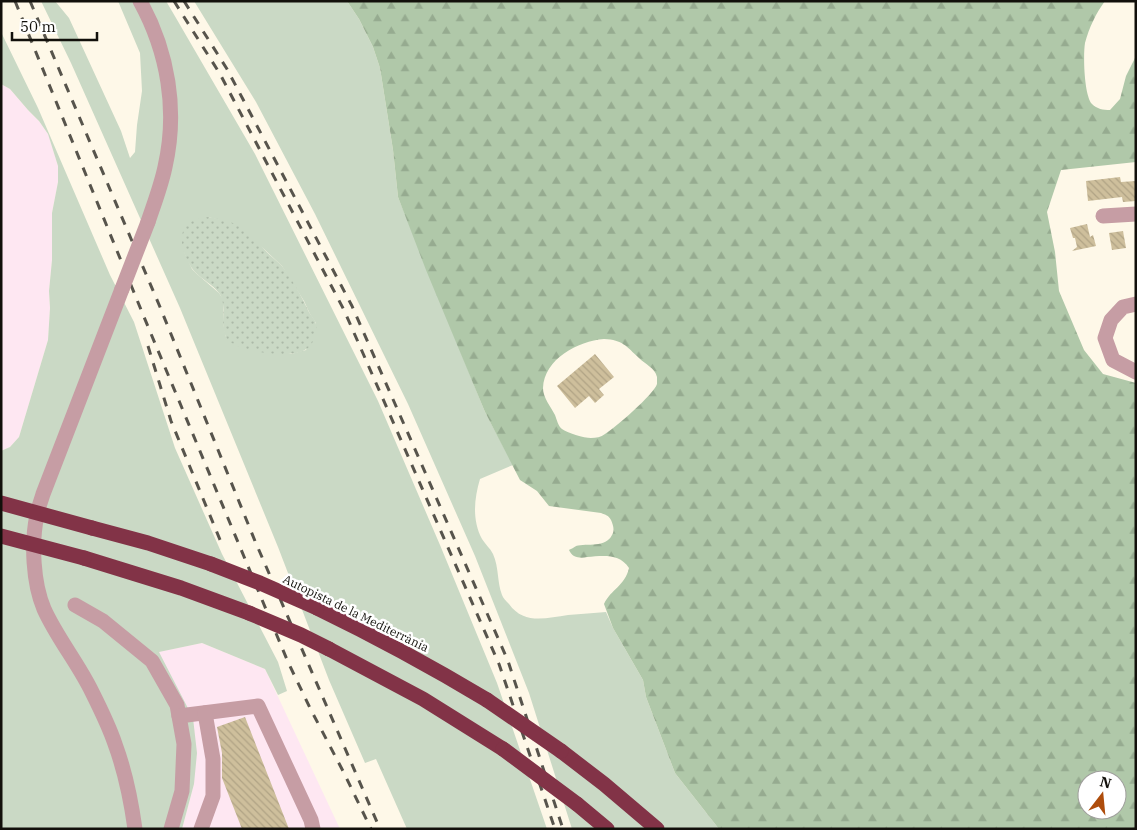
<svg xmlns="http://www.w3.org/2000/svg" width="1137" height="830" viewBox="0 0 1137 830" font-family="'IBM Plex Serif',serif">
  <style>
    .industrial { fill: #fee7f2 }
    .grass { fill: #cad9c5; fill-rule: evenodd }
    .forest { fill: url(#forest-firs); fill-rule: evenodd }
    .park { fill: url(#park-dots) }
    .building { fill: url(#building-back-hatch) }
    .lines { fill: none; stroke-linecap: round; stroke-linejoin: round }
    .minor { stroke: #c69da4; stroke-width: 15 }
    .highway { stroke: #823347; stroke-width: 15 }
    .rail { stroke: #57544c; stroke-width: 3; stroke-dasharray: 9 9; stroke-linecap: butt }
    .minor-bridge { stroke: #c69da4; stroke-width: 15 }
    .highway-bridge { stroke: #823347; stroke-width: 15 }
    .labels { text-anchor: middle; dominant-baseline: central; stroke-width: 5; stroke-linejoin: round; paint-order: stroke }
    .street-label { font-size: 12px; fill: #12100b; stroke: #fff }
  </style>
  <defs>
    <pattern id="forest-firs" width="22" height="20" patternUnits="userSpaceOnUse" patternTransform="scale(1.25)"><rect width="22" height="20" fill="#b0c8a9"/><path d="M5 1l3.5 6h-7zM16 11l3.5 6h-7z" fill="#96ab90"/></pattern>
    <pattern id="park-dots" width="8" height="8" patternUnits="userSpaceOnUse" patternTransform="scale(1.25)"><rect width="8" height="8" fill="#cad9c5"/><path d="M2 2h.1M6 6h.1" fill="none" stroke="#acb9a8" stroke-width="1.8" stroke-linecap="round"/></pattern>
    <pattern id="building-back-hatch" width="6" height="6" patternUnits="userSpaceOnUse" patternTransform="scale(1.25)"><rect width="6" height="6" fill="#cebf9c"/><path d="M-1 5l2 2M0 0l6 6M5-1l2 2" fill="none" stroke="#b0a385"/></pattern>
  </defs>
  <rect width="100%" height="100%" fill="#fef8e8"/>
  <g class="industrial">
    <path d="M 1,84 L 10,89 L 28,110 L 39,121 L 48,134 L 58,166 L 58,182 L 52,213 L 52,260 L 49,291 L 50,308 L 48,340 L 19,437 L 10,447 L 1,451 Z"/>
    <path d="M 202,643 L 265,669 L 340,829 L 182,829 L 194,784 L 158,652 Z"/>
  </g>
  <g class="grass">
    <path d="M 41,1 L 55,1 L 69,18 L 121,131 L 130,158 L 135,152 L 137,125 L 142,91 L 140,53 L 118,1 L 166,1 L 176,18 L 255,154 L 378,401 L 440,545 L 497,683 L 547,829 L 407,829 L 376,759 L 365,763 L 329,680 L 278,547 L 180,308 L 71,63 ZM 208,217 L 231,223 L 264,249 L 282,266 L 304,301 L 310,314 L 316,323 L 306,350 L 291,354 L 226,337 L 223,323 L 223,299 L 219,293 L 197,274 L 192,269 L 185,254 L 182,239 Z"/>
    <path d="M 194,1 L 347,1 L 359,19 L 373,47 L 380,68 L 393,150 L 398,197 L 485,412 L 513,465 L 480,479 C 474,499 472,520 482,539 C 485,544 490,548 493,554 C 499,567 497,582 502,595 C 503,598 506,601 509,604 C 524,625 546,618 568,615 C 581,614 594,613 606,612 L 613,628 L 643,680 L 646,697 L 675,773 L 719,829 L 572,829 L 529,693 L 475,556 L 408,404 L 315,214 L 256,102 Z"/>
    <path d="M 1,32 L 38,108 L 110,275 L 134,322 L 175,448 L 222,554 L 278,662 L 287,691 L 278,695 L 265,669 L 202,643 L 159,652 L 193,718 L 197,753 L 194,784 L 182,829 L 1,829 L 1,451 L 10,447 L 19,437 L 48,340 L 50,308 L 49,291 L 52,260 L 52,213 L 58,182 L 58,166 L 48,134 L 39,121 L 28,110 L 10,89 L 1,84 Z"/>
  </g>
  <path class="forest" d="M 347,1 L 580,1 L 583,2 L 589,1 L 1105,1 C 1096,13 1089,28 1085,43 C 1083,55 1084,95 1092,104 C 1097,109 1103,110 1110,110 L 1120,99 L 1126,76 L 1136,56 L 1136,162 L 1061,170 L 1047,212 L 1055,252 L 1059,291 L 1084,350 L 1103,374 L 1136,383 L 1136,829 L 719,829 L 675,773 L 646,697 L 643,680 L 613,628 L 604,604 C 611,589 625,586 629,568 C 619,553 603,556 587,557 C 583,558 578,558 574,556 C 572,555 570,552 569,550 C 569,550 575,547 576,546 C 587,543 606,548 612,535 C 615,530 613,525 611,520 C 608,515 606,515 601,513 L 549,506 L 537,491 L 520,480 L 485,412 L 426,270 L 398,197 L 393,150 L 380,68 L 373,47 L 359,19 ZM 604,339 C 623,340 626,346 639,358 C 645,364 655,368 657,377 C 657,378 657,383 657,384 C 654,394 615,428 605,434 C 601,437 596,438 591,438 C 584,438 567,433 562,429 C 558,426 557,420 555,415 C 551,407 543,398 543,388 C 544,359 578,341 604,339 ZM 1087,780 L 1117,780 L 1117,810 L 1087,810 Z"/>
  <path class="park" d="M 208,217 C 220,219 239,223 247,231 C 253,236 258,242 263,248 C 268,254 276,260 282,266 C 292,279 302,297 309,312 C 311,316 316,320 316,325 C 317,328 316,332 315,336 C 310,354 295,354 279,354 C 266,354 232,349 226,337 C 224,333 223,326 223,322 C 223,312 225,301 219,293 C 213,285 203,280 196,273 C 186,263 175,237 187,225 C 193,219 201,218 208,217 Z"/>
  <g class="building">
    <path d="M 1120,177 L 1121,182 L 1136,181 L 1136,201 L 1123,202 L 1122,197 L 1088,201 L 1086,181 Z"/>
    <path d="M 1087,224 L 1090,237 L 1093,235 L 1096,246 L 1072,251 L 1077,247 L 1075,238 L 1073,238 L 1070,228 Z"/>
    <path d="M 1123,231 L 1126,248 L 1112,250 L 1109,233 Z"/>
    <path d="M 595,354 L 614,377 L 599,389 L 604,395 L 595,403 L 589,396 L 575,408 L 557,386 Z"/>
    <path d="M 245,717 L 289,829 L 242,829 L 222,778 L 222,753 L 217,727 Z"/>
  </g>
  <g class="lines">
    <g class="minor">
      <path d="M 140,1 C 168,52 178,110 165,167 C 161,186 154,204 148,222"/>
      <path d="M 1103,216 L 1136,214"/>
      <path d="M 122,289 L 43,494 C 41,501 38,508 37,515 C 31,543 33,583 44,609 C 57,638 78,663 92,692 C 100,708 109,726 115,744 C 125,771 131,800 135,829"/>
      <path d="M 1136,304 L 1123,307 L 1111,320 L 1105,338 L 1113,360 L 1136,372"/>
      <path d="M 75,605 L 103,621 L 152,661 L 177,705 L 184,744 L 182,791 L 171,829"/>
      <path d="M 179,716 L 258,706 L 311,820 L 313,829"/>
      <path d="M 201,829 L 213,796 L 213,759 L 205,713"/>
    </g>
    <g class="highway">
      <path d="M 92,528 L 148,543 L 211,564"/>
      <path d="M 84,558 L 181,588 L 249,613"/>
      <path d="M 317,608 C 375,636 432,667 487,700"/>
      <path d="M 329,649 L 423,699 L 503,749"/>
      <path d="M 561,751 L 604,784 L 657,829"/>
      <path d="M 577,804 L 607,829"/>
    </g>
    <g class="rail">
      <path d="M 15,1 L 144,317 L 288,662 L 310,708 L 344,773 L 371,829"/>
      <path d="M 30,1 L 160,307 L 255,541 L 380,829"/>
      <path d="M 174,1 L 220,74 L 344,310 L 499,664 L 555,829"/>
      <path d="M 184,1 L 227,69 L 352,306 L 508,661 L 563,829"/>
      <path d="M 148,346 L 171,421 L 223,547"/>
    </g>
    <path class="minor-bridge" d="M 122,289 L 148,222"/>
    <g class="highway-bridge">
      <path d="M 1,503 L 92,528"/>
      <path d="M 1,536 L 84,558"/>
      <path d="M 211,564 L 260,583 L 317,608"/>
      <path d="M 249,613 L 301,635 L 329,649"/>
      <path d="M 487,700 L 561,751"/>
      <path d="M 503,749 L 577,804"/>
    </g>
  </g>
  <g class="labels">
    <g class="street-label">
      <text transform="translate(356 613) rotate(26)">Autopista de la Mediterrània</text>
    </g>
  </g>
  <rect width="1137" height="830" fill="none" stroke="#12100b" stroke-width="5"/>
  <g transform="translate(1102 795) rotate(16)"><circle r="24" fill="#ffffff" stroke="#a09f9d"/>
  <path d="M0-4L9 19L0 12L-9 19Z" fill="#ae4d0c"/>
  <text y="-8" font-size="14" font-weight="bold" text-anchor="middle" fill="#12100b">N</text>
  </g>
  <path d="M12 32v8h85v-8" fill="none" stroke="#12100b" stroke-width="2.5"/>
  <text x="20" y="32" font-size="15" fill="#12100b" stroke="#ffffff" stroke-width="4" paint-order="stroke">50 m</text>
</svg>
